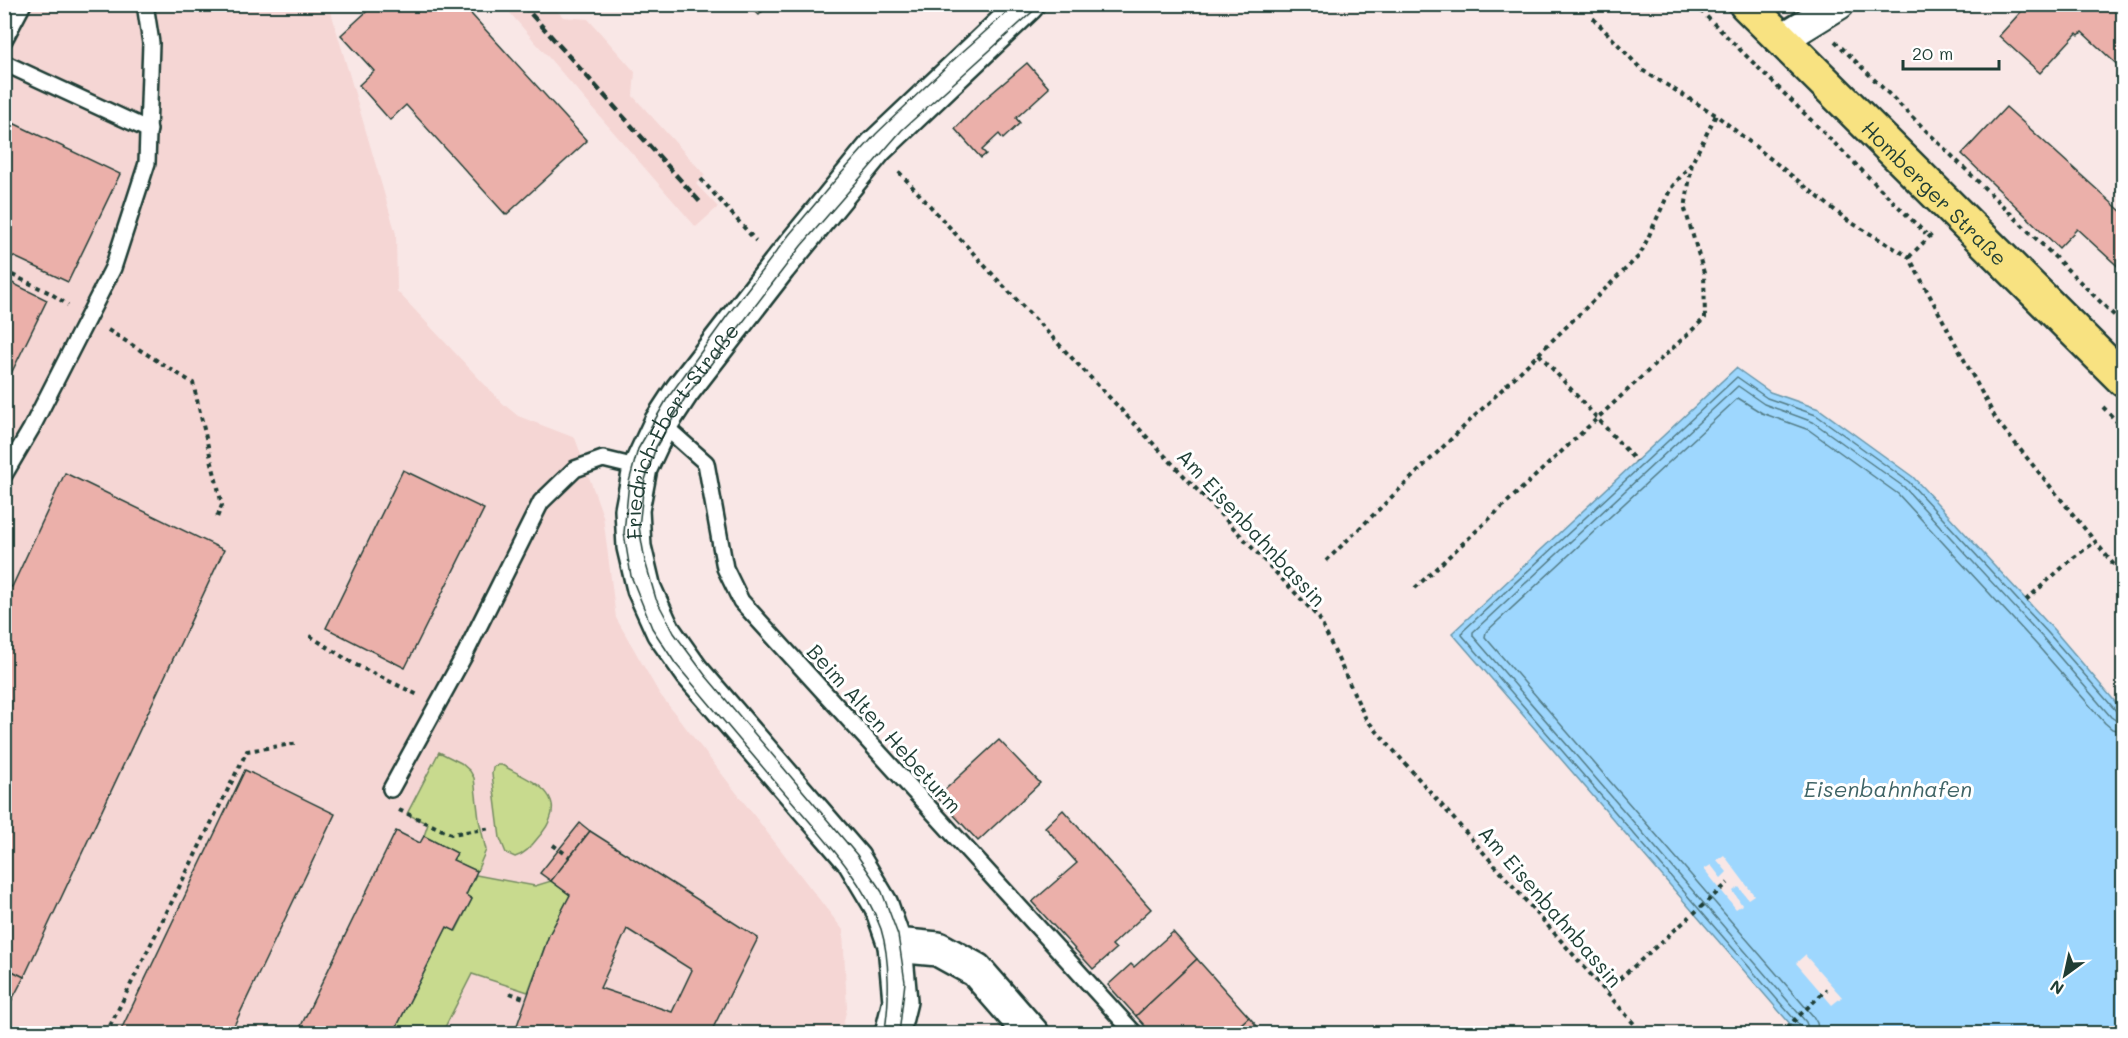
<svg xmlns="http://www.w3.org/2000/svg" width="2128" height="1038" viewBox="0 0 2128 1038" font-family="Mali,sans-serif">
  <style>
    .built { fill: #f5d6d4 }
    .green { fill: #c8da8e; stroke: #748c61; stroke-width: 1.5 }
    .water { fill: #9ed7fe; stroke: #6b99ad; stroke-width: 1.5 }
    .pier { fill: #f9e7e6 }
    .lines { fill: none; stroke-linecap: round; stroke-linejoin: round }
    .shore { stroke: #527b85; stroke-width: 1.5 }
    .building { fill: #ebb0aa; stroke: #1f3d34; stroke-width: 1.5; fill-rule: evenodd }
    .lane-casing { stroke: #1f3d34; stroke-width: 20 }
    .street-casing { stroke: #1f3d34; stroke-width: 34 }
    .secondary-casing { stroke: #1f3d34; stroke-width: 38 }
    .primary-casing { stroke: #1f3d34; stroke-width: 38 }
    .path { stroke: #1f3d34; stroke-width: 4; stroke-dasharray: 4.5 4.5; stroke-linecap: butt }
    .lane { stroke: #fff; stroke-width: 15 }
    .street { stroke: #fff; stroke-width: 30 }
    .secondary { stroke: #fff; stroke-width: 33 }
    .primary { stroke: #f8e281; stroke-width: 33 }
    .tram { stroke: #1f3d34; stroke-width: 1.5 }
    .rail { stroke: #1f3d34; stroke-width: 4.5; stroke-dasharray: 9 4.5; stroke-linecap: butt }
    .labels { text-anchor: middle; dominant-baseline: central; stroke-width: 6; stroke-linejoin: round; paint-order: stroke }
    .street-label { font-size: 21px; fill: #1f3d34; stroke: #fff }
    .water-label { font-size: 22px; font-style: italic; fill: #3f6466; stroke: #fff }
  </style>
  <rect width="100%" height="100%" fill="#f9e7e6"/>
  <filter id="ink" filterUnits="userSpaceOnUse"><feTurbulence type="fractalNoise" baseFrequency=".0167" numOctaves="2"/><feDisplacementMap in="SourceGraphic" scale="12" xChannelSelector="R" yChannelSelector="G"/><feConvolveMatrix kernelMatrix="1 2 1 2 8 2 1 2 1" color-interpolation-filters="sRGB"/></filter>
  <g filter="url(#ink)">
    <g class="built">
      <path d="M 5,5 L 329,5 L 396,234 L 397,291 L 501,402 L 518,416 L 575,438 L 603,516 L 616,618 L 659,693 L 843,930 L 847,1008 L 841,1033 L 5,1034 Z"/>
      <path d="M 503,5 L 552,5 L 563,17 L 588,19 L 635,72 L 633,96 L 705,175 L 696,184 L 718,207 L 696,227 Z"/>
    </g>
    <g class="green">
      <path d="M 439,752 L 461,763 L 470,771 L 474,778 L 479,820 L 486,850 L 477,871 L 453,860 L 457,853 L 424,836 L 428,824 L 407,814 Z"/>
      <path d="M 497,765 L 502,765 C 531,781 572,794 542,833 C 533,843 528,853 515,857 L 506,853 L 500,838 L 492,774 L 493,767 Z"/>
      <path d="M 476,875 L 535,886 L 551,881 L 570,895 L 549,935 L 528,992 L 472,974 L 442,1033 L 393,1034 L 447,927 L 456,931 L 472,899 L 466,895 Z"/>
    </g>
    <path class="water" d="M 1736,368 L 1770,392 L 1819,409 L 1913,477 L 2054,630 L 2123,711 L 2123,1033 L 1798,1033 L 1452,633 Z"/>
    <g class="pier">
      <path d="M 1724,855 L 1754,895 L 1748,899 L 1739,887 L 1733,891 L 1742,905 L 1736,909 L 1704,869 L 1711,865 L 1721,878 L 1727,872 L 1717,860 Z"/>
      <path d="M 1805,955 L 1842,997 L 1832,1005 L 1796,963 Z"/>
    </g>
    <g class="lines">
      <g class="shore">
        <path d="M 1802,1034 L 1801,1027 L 1462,635 L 1463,631 L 1737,377 L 1767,398 L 1816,415 L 1909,482 L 2049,634 L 2117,712 L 2124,714"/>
        <path d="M 1810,1034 L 1806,1022 L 1473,636 L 1473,632 L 1738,386 L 1764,404 L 1813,422 L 1904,487 L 2044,639 L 2111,717 L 2117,721 L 2124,722"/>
        <path d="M 1819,1034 L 1817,1023 L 1813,1016 L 1485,637 L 1486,632 L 1738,398 L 1762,413 L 1809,430 L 1898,494 L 2037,645 L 2105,723 L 2112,729 L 2124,731"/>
      </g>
    </g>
    <g class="building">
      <path d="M 375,4 L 462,4 L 587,141 L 506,215 L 406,105 L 390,120 L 359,85 L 374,71 L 341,35 Z"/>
      <path d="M 747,4 L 769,4 L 759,15 Z"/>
      <path d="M 2028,4 L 2124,4 L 2124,71 L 2082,32 L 2079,35 L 2077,33 L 2040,73 L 1999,36 Z"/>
      <path d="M 1027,63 L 1049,88 L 1016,118 L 1020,123 L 1003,139 L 999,134 L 982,150 L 986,154 L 981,158 L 955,129 L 979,104 Z"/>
      <path d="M 2006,107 L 2124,214 L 2124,272 L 2077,229 L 2059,248 L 1962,154 Z"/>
      <path d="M 13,123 L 120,174 L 68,282 L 4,252 L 4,140 Z"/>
      <path d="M 4,279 L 47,300 L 4,388 Z"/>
      <path d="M 403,470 L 484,509 L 405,668 L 326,628 Z"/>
      <path d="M 65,473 L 224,550 L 24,977 L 4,967 L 4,583 L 12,587 Z"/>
      <path d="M 999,740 L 1040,783 L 978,841 L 937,797 Z"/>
      <path d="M 245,770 L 335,814 L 230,1034 L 119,1034 Z"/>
      <path d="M 1063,810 L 1151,909 L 1112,945 L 1116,949 L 1093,969 L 1032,902 L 1077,863 L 1045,827 Z"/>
      <path d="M 580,823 L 590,831 L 551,881 L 540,873 Z"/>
      <path d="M 396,831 L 420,843 L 424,836 L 457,853 L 453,860 L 477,871 L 466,895 L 472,899 L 455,931 L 447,927 L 393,1034 L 297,1034 Z"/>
      <path d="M 590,831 L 758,938 L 710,1034 L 523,1034 L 515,1031 L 549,935 L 570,895 L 551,881 ZM 627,929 L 692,970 L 672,1012 L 600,988 Z"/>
      <path d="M 1173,932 L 1197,959 L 1136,1016 L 1108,985 L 1131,964 L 1134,967 Z"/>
      <path d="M 1197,959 L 1249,1017 L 1230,1034 L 1152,1034 L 1136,1016 Z"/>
      <path d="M 4,967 L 24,977 L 4,1015 Z"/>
      <path d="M 1249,1017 L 1264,1034 L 1230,1034 Z"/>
    </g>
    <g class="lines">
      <defs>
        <g id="lane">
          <path d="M 4,40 L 23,4"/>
          <path d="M 4,63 L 149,130"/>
          <path d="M 661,423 L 706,463 L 725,568 L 741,601 L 1135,1034"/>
          <path d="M 4,475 L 31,429 L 113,268 L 147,163 L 151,43 L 145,4"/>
          <path d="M 391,789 L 464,656 L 541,502 L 575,469 L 603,459 L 640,468"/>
        </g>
        <path id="street" d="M 1782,39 L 1839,4"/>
        <g id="secondary">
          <path d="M 895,945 L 938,949 L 976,970 L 1032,1034"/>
          <path id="s1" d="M 892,1034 L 900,1001 L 895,945 L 881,905 L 854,860 L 692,672 L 663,631 L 644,589 L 634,547 L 632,510 L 640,468 L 661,423 L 682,391 L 779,266 L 876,147 L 1027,4"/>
        </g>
        <g id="primary">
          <path id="s2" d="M 1746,4 L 2124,380"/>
        </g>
      </defs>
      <use href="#lane" class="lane-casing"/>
      <use href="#street" class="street-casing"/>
      <use href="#secondary" class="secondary-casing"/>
      <use href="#primary" class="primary-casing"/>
      <g class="path">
        <path d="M 1694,4 L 1926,234"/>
        <path d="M 1593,18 L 1642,70 L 1716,115 L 1847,220 L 1909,257 L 1997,421 L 2124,577"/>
        <path d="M 1835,41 L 2124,325"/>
        <path d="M 899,172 L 995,277 L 1319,618 L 1366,719 L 1643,1034"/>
        <path d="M 701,179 L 756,241"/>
        <path d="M 1909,257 L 1932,234"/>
        <path d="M 4,271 L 50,293 L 68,305"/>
        <path d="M 108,330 L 193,383 L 222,505 L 216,520"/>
        <path d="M 1539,354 L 1636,461"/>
        <path d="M 2103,407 L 2124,429"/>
        <path d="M 1326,561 L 1640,255 L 1671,188 L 1692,163"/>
        <path d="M 1415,588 L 1705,318 L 1704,273 L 1685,209 L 1692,163 L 1716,115"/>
        <path d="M 2026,600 L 2073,558 L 2095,542"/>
        <path d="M 310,636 L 354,664 L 418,695"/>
        <path d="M 399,810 L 451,834 L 492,828"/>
        <path d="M 553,845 L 570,857"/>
        <path d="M 1606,991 L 1728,883"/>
        <path d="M 510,993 L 526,999"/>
        <path d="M 106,1034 L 247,751 L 299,743"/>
        <path d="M 1780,1034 L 1827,989"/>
      </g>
      <use href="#lane" class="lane"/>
      <use href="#street" class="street"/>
      <use href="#secondary" class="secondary"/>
      <use href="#primary" class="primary"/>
      <g class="tram">
        <path d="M 884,1034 C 890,1005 890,958 881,929 C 863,879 824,839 790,799 C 751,754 713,708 675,663 L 652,628 L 631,576 L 624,533 L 629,482 L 638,449 L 667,399 L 727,316 L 789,235 L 831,185 L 876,134 L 950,63 L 1016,4"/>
        <path d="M 899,1034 L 905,982 L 898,935 L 882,892 L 857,855 L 705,675 L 674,633 L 656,599 L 645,561 L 639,527 L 644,483 L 656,447 L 685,398 L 801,246 L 902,130 L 1041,4"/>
      </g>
      <path class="rail" d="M 522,4 L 701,203"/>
    </g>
  </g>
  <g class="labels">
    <g class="street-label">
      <text stroke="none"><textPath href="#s2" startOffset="267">Homberger Straße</textPath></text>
      <text stroke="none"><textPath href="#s1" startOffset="702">Friedrich-Ebert-Straße</textPath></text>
      <text transform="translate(1252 527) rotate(47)">Am Eisenbahnbassin</text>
      <text transform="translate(885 728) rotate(48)">Beim Alten Hebeturm</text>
      <text transform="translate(1551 906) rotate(49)">Am Eisenbahnbassin</text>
    </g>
    <g class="water-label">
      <text x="1888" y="788">Eisenbahnhafen</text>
    </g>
  </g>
  <rect width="2128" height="1038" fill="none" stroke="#fff" stroke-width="24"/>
  <rect x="12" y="12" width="2104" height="1014" fill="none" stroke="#1f3d34" stroke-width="2" filter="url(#ink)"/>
  <g transform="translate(2065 975) rotate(213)" stroke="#ffffff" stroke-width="4.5" paint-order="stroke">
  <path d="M0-4.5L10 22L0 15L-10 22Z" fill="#1f3d34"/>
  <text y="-9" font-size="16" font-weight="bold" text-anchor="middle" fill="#1f3d34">N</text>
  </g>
  <path d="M1903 60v9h96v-9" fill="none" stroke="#1f3d34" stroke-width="3"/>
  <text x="1912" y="60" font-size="18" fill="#1f3d34" stroke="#ffffff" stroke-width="4.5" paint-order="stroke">20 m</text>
</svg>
